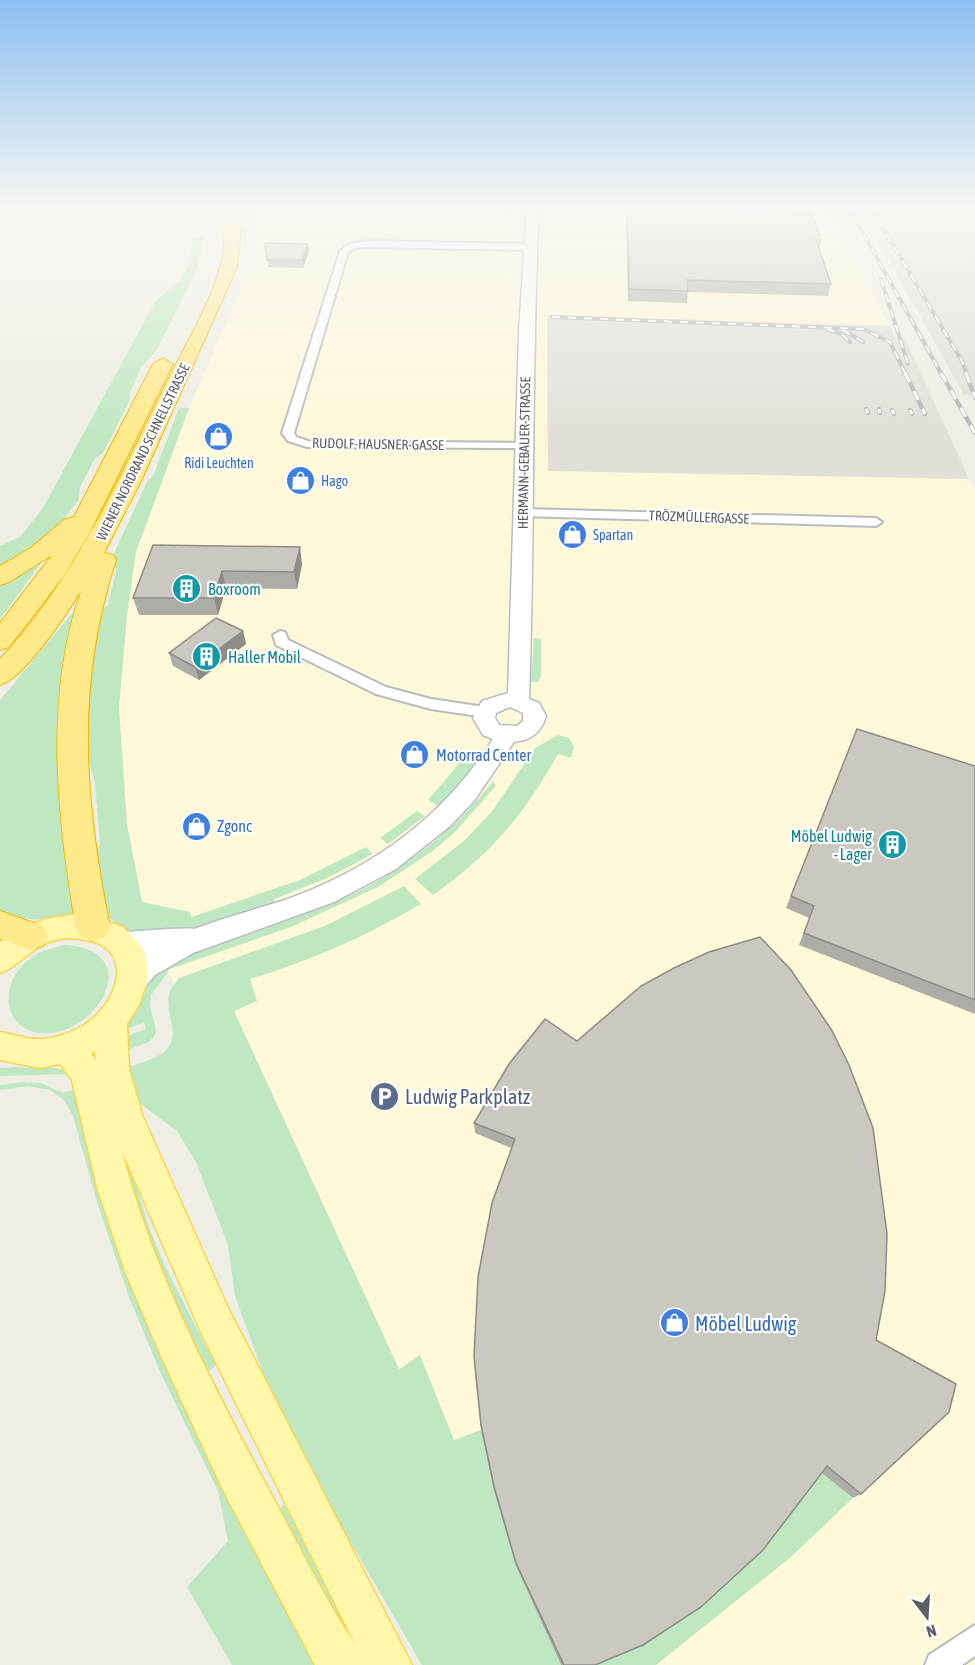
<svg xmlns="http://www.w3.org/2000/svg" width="975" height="1665" viewBox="0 0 975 1665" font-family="'Asap Condensed',sans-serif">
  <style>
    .commercial { fill: #fff9d9 }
    .industrial { fill: #e0dfd8 }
    .green { fill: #bfe8c2 }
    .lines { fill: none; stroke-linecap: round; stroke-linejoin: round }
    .street-casing { stroke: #b9bbc1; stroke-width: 4 }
    .secondary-casing { stroke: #b9bcc3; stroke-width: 3 }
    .primary-casing { stroke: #f8d654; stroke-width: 3 }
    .highway-casing { stroke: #f3b800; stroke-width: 2 }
    .street { fill: #fff; fill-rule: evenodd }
    .secondary { fill: #fff; fill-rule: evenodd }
    .primary { fill: #fff7a9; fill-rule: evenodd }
    .highway { fill: #ffea8b; fill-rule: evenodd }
    .rail-far1-casing { stroke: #b5b6b6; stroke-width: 4 }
    .rail-casing { stroke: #b5b6b6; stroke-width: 4.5 }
    .rail-far1 { stroke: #fff; stroke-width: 2; stroke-dasharray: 8; stroke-linecap: butt }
    .rail { stroke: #fff; stroke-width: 3; stroke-dasharray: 10; stroke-linecap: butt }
    .wall { fill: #aeaca6 }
    .shaded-wall { fill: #8d8c87 }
    .building { fill: #cac8c1; stroke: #8d8c87; stroke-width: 1.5 }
    .labels { text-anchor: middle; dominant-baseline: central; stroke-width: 4.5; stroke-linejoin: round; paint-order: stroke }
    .far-street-label { font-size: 14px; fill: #5c5f65; stroke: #fff }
    .far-shop-label { font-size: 14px; fill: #366cbe; stroke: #fff; text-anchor: start }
    .culture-label { font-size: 16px; fill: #0d838f; stroke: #fff; text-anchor: start }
    .shop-label { font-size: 16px; fill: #366cbe; stroke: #fff; text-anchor: start }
    .near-service-label { font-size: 20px; fill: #4e5e75; stroke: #fff; text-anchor: start }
    .near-shop-label { font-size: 20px; fill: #366cbe; stroke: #fff; text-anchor: start }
  </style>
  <rect width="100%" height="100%" fill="#efeee4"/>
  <path class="commercial" d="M 246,206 L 828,206 L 890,326 L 547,315 L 548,471 L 969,479 L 975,490 L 975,1665 L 497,1665 L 190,1025 L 142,902 L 127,825 L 119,708 L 130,583 L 136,552 L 189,408 L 251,266 L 254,240 L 253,222 Z"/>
  <g class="industrial">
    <path d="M 859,206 L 975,206 L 975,395 L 964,395 Z"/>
    <path d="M 547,315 L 890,326 L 896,339 L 906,340 L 969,479 L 548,471 Z"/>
  </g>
  <g class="green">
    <path d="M 203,237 L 199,262 L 191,282 L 156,351 L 142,366 L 130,392 L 129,402 L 103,453 L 94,460 L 80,487 L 79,499 L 49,538 L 0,570 L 0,546 L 20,537 L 43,508 L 155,302 L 181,279 L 189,264 L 193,238 Z"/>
    <path d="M 179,408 L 189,408 L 136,552 L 127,615 L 119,708 L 127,824 L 142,902 L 190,912 L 191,917 L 300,880 L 366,847 L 373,854 L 325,879 L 274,899 L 275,903 C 245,914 172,937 143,934 C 129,933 111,921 103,911 L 94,855 L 100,843 L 95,783 L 87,754 L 93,649 L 99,612 L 108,605 L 116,571 L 114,553 L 147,482 L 154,474 Z"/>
    <path d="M 35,563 L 41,563 L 0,619 L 0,582 Z"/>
    <path d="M 80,604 L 75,915 C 47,920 26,923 0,911 L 0,700 Z"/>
    <path d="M 534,638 L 541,639 L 541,677 L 538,682 L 531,682 Z"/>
    <path d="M 558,735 L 569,738 L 574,746 L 571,758 L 558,754 C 524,815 490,855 433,895 L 415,879 L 465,840 L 493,810 L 535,748 Z"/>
    <path d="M 473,751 L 482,753 L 457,790 L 439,807 L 428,800 L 468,753 Z"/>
    <path d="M 493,781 L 496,786 L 456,831 L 433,851 L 378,887 L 291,927 L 170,969 L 151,995 L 150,1006 L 156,1029 L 155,1035 L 149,1042 L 122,1052 L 127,1036 L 146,1029 L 144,1023 L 124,1029 C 134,1014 144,989 154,978 C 179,949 279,923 318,909 C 384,885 450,837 493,781 Z"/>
    <path d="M 417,811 L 425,816 L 388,844 L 380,838 Z"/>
    <path d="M 404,886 L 421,904 C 366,936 311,961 250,979 L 257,1001 L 234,1011 L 399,1369 L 420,1355 L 454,1440 L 481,1430 L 494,1491 L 516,1566 L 561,1665 L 422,1665 L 281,1422 L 235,1296 L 228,1245 L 196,1162 L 177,1131 L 134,1099 L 124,1069 C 136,1064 149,1061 160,1055 C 185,1040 164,1014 169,994 C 170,988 176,983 179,978 L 327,925 Z"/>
    <path d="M 65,945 C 151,950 93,1045 34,1032 C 0,1022 1,979 31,958 C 41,950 53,948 65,945 Z"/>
    <path d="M 16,1067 C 33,1069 55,1063 69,1074 L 0,1076 L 0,1068 Z"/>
    <path d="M 103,1078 L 149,1227 L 165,1266 L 216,1366 L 204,1374 L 130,1195 Z"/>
    <path d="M 22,1082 L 41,1083 L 63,1093 L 78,1088 L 89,1143 L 89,1158 L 106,1216 L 156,1348 L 245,1530 L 316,1665 L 232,1665 L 187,1587 L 228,1541 L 218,1491 L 161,1374 L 129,1297 L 97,1202 L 73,1116 L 64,1100 L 50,1090 L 28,1086 L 0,1090 L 0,1085 Z"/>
    <path d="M 820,1471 L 853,1498 L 791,1557 L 656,1665 L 594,1665 Z"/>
    <path d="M 284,1505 L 348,1621 L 363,1665 L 276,1511 Z"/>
  </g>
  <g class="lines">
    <defs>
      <g id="street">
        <path d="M 369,241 L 529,244 L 533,247 L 529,250 L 369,247 L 354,248 L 348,252 L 294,433 L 296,437 L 308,441 L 524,443 L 528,444 L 528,448 L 307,447 L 288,441 L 282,433 L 340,251 L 349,244 Z"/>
        <path d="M 523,509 L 876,518 L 882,522 L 876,526 L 519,516 L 517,513 Z"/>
        <path d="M 280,631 L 285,632 L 288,640 L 386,687 L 431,699 L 485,707 L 492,712 L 485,717 L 431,709 L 376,694 L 276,645 L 273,635 Z"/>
        <path d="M 975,1625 L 975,1656 L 962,1665 L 925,1665 L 929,1655 Z"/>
      </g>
      <path id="secondary" d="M 527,206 L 539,206 C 531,371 535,535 529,699 L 539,703 L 546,716 C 541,733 531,740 514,742 L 474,801 L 450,826 L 396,869 L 334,902 L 193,953 L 155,975 L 144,988 L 134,992 L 124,988 L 121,980 L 124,972 L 144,954 L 112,950 L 108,942 L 112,934 C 120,932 187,927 194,929 C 223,918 254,910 285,900 C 372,869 444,817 493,739 L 483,735 L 473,718 L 482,701 L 508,693 L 519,332 ZM 510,707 L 523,713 L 523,721 L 517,726 L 499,725 L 495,718 L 496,713 Z"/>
      <path id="primary" d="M 77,914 L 122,926 L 140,945 L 145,953 L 148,978 L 139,1005 L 127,1024 L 129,1069 L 142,1115 L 227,1306 L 412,1665 L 365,1665 L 363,1661 L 365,1665 L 315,1665 L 221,1486 L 158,1349 L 125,1271 L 97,1187 L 72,1080 L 60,1064 L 40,1068 L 0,1060 L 0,1032 C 13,1034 28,1040 41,1039 C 59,1038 77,1031 91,1020 C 118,999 133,952 91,941 C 78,938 67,937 55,940 C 33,945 20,966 0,973 L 0,942 L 6,937 L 45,919 ZM 95,1051 L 96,1060 L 91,1054 ZM 122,1151 L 201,1332 L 355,1644 C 325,1600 302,1551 277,1505 C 216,1392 154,1276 122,1151 Z"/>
      <g id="highway">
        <path d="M 216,206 L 231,206 L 241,231 L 237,267 L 141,481 L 104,553 L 113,555 L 116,560 C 75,686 84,799 110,927 L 105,937 L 93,941 L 81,937 L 76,927 C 57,818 44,697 81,591 C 66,614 25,678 0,685 L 0,659 C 74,580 117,483 164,388 C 183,349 208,309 220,268 C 227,246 224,227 216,206 Z"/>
        <path d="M 163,358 L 173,364 L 88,536 L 63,577 L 9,647 L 0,650 L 0,623 L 52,555 L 9,582 L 0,585 L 0,566 L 31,548 L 65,519 L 74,517 L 153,364 Z"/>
        <path d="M 0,911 L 43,926 L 48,936 L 43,946 L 31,950 L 0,939 Z"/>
      </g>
    </defs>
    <use href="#street" class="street-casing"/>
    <use href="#secondary" class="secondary-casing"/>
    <use href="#primary" class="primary-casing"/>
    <use href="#highway" class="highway-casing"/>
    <use href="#street" class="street"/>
    <use href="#secondary" class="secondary"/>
    <use href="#primary" class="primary"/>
    <use href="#highway" class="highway"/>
    <defs>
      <g id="rail-far1">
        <path d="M 848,206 L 942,375"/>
        <path d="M 870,206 L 962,361 L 967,375"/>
        <path d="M 881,279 L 908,364"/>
        <path d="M 552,317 L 863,329 L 890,342 L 906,375"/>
        <path d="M 827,329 L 841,334 L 850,342"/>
        <path d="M 843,330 L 863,342"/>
      </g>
      <g id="rail">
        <path d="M 905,373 L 925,414"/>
        <path d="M 941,373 L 975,433"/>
        <path d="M 966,373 L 975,398"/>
        <path d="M 866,409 L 868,413"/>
        <path d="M 879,409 L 880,413"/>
        <path d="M 892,410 L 894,414"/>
        <path d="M 910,410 L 912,414"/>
      </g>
    </defs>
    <use href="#rail-far1" class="rail-far1-casing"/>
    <use href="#rail" class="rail-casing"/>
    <use href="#rail-far1" class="rail-far1"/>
    <use href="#rail" class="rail"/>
  </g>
  <g class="wall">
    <path d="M 627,206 L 736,208 L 821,240 L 819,249 L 831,284 L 828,296 L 688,292 L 687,303 L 628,301 L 626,215 Z"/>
    <path d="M 265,243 L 308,244 L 309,251 L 303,268 L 268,267 Z"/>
    <path d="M 153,545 L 302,564 L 297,589 L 226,588 L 218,615 L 139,615 L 133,598 Z"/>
    <path d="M 243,631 L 246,644 L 199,680 L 173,666 L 169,653 Z"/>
    <path d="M 857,729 L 975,766 L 975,1014 L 799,945 L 809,918 L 786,908 Z"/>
    <path d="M 509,1064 L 876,1340 L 861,1494 L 853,1498 L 822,1473 L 595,1665 L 561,1665 L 516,1566 L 494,1491 L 481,1430 L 474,1363 L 511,1148 L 475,1133 L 474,1123 Z"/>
  </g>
  <g class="shaded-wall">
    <path d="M 308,244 L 309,251 L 303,268 L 302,260 Z"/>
    <path d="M 300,547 L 302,564 L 297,589 L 294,572 Z"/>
    <path d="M 222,571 L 226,588 L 218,615 L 214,598 Z"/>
    <path d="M 243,631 L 246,644 L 199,680 L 195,667 Z"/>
  </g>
  <g class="building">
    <path d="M 627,206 L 735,206 L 736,208 L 811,211 L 821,240 L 816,240 L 831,284 L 687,280 L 688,291 L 629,289 Z"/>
    <path d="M 265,243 L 308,244 L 302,260 L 267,260 Z"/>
    <path d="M 153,545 L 300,547 L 294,572 L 222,571 L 214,598 L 133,598 Z"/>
    <path d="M 216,618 L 243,631 L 195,667 L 169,653 Z"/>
    <path d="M 857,729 L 975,766 L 975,1000 L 804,933 L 814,906 L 791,896 Z"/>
    <path d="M 760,937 L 791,970 L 831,1029 L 849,1065 L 873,1128 L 887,1234 L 885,1291 L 876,1340 L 956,1384 L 949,1412 L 861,1494 L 827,1466 L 763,1550 L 701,1607 L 643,1645 L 595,1665 L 564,1665 L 516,1563 L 494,1486 L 481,1425 L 474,1356 L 478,1277 L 492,1203 L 515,1139 L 474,1123 L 509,1064 L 545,1019 L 577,1041 L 641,986 L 674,968 L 709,952 Z"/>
  </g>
  <linearGradient id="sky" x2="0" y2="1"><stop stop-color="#8dc0f1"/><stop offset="0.47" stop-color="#f8f7f3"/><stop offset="1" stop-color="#f8f7f3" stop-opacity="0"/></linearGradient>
  <rect width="975" height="440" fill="url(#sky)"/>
  <defs>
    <symbol id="shop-disc" viewBox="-11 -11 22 22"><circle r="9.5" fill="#3f7fe0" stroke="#fff"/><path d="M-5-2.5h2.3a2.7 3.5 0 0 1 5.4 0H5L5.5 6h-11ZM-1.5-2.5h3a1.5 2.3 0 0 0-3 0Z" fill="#fff"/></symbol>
    <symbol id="building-disc" viewBox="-11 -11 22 22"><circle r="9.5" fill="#0f9aa8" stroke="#fff"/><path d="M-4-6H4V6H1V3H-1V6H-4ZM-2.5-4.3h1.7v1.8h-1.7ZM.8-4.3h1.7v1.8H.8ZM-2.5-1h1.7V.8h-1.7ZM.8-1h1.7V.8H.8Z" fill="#fff"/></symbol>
    <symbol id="parking-disc" viewBox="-11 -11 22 22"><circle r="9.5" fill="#5c6f8a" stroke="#fff"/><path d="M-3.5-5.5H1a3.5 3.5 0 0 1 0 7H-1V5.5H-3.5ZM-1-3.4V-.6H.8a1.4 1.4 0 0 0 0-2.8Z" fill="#fff"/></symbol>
  </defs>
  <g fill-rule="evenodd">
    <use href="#shop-disc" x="202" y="420" width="33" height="33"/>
    <use href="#shop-disc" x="284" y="464" width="33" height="33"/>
    <use href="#shop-disc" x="556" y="518" width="33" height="33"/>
    <use href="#building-disc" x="170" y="572" width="33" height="33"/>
    <use href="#building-disc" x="190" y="640" width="33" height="33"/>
    <use href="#shop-disc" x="398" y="738" width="33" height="33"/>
    <use href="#shop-disc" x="180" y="810" width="33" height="33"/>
    <use href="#building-disc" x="876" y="828" width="33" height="33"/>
    <use href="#parking-disc" x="368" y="1080" width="33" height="33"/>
    <use href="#shop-disc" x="658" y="1306" width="33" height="33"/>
  </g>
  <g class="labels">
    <g class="far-street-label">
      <text transform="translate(378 444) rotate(1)">RUDOLF-HAUSNER-GASSE</text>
      <text transform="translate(143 452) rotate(-64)">WIENER NORDRAND SCHNELLSTRASSE</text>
      <text transform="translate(524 453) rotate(-89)">HERMANN-GEBAUER-STRASSE</text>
      <text transform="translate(699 517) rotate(2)">TRÖZMÜLLERGASSE</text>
    </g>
    <g class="far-shop-label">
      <text x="219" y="463" text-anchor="middle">Ridi Leuchten</text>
      <text x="321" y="481">Hago</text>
      <text x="593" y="535">Spartan</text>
    </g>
    <g class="culture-label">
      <text x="208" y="589">Boxroom</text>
      <text x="228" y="657">Haller Mobil</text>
      <text x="872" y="836" text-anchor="end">Möbel Ludwig<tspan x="872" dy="18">- Lager</tspan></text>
    </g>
    <g class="shop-label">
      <text x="436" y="755">Motorrad Center</text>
      <text x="217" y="826">Zgonc</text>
    </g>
    <g class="near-service-label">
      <text x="405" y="1096">Ludwig Parkplatz</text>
    </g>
    <g class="near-shop-label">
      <text x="695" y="1323">Möbel Ludwig</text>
    </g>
  </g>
  <g transform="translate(927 1617) rotate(163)" stroke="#ffffff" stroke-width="4.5" paint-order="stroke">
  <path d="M0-4.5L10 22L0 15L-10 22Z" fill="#5c5f65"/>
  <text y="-9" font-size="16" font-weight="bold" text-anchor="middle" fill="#5c5f65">N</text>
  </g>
</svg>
